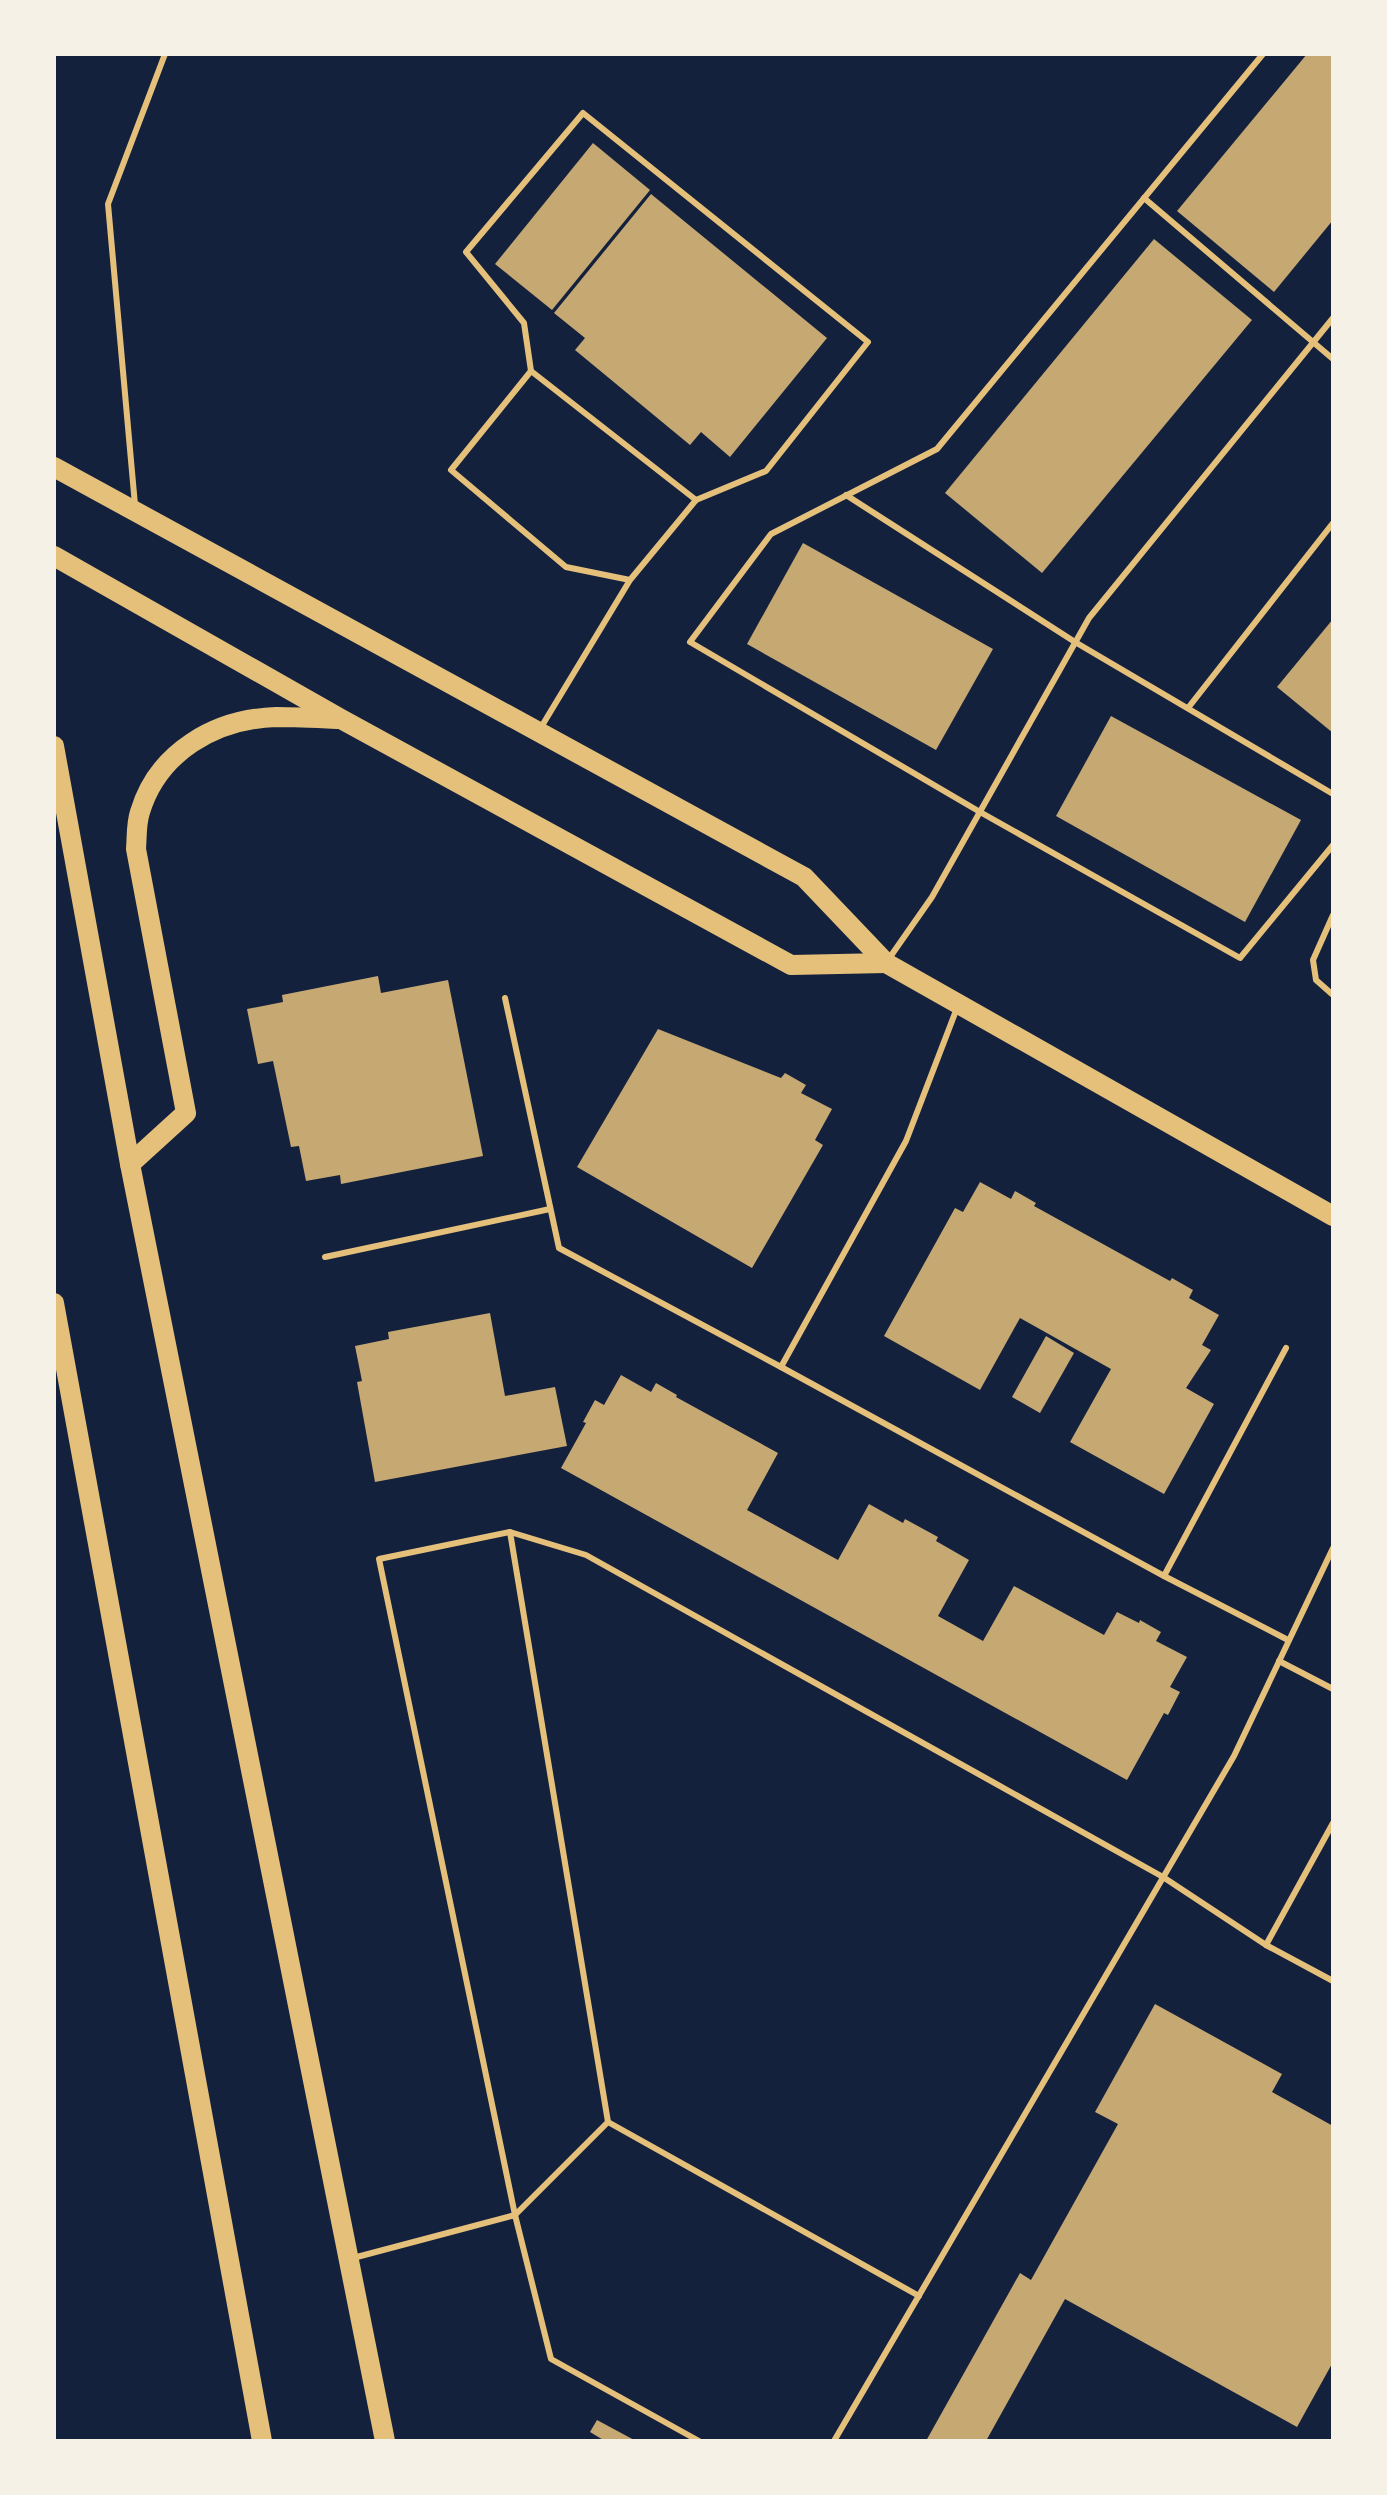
<svg xmlns="http://www.w3.org/2000/svg" width="1387" height="2495" viewBox="0 0 1387 2495" font-family="'Source Sans 3',sans-serif">
  <style>
    .building { fill: #c6a872 }
    .lines { fill: none; stroke-linecap: round; stroke-linejoin: round }
    .service { stroke: #e5c07b; stroke-width: 6 }
    .primary { stroke: #e5c07b; stroke-width: 20 }
  </style>
  <rect width="100%" height="100%" fill="#14213d"/>
  <g class="building">
    <path d="M 1307,54 L 1333,54 L 1333,220 L 1274,292 L 1177,211 Z"/>
    <path d="M 593,143 L 650,190 L 552,310 L 495,264 Z"/>
    <path d="M 651,194 L 827,338 L 730,457 L 701,432 L 690,445 L 575,350 L 585,338 L 554,313 Z"/>
    <path d="M 1154,239 L 1252,320 L 1042,573 L 945,493 Z"/>
    <path d="M 803,543 L 993,649 L 936,750 L 747,644 Z"/>
    <path d="M 1333,619 L 1333,733 L 1277,687 Z"/>
    <path d="M 1111,716 L 1301,820 L 1245,922 L 1056,816 Z"/>
    <path d="M 378,976 L 381,993 L 448,980 L 483,1156 L 341,1184 L 340,1175 L 306,1181 L 299,1146 L 291,1147 L 273,1061 L 258,1064 L 247,1009 L 283,1002 L 282,995 Z"/>
    <path d="M 658,1029 L 781,1078 L 785,1073 L 806,1085 L 801,1093 L 832,1109 L 815,1140 L 823,1145 L 752,1268 L 577,1167 Z"/>
    <path d="M 980,1182 L 1011,1199 L 1015,1191 L 1036,1203 L 1034,1206 L 1170,1281 L 1172,1278 L 1193,1290 L 1189,1298 L 1219,1315 L 1202,1345 L 1211,1350 L 1186,1388 L 1214,1404 L 1164,1494 L 1070,1442 L 1111,1369 L 1020,1318 L 980,1390 L 884,1336 L 955,1208 L 963,1212 Z"/>
    <path d="M 490,1313 L 505,1396 L 555,1387 L 567,1446 L 375,1482 L 357,1382 L 362,1381 L 355,1346 L 389,1339 L 388,1332 Z"/>
    <path d="M 1046,1336 L 1074,1353 L 1040,1413 L 1012,1397 Z"/>
    <path d="M 621,1375 L 651,1392 L 656,1383 L 677,1395 L 676,1397 L 778,1453 L 747,1510 L 838,1560 L 869,1504 L 903,1523 L 905,1519 L 938,1537 L 936,1541 L 969,1560 L 938,1616 L 983,1641 L 1014,1586 L 1104,1635 L 1117,1612 L 1139,1623 L 1140,1620 L 1161,1632 L 1156,1641 L 1187,1657 L 1170,1687 L 1180,1692 L 1168,1715 L 1164,1713 L 1127,1780 L 561,1468 L 586,1423 L 583,1422 L 595,1400 L 604,1405 Z"/>
    <path d="M 1155,2004 L 1282,2074 L 1272,2092 L 1333,2126 L 1333,2362 L 1297,2427 L 1065,2299 L 986,2441 L 926,2441 L 1020,2273 L 1031,2280 L 1118,2124 L 1095,2112 Z"/>
    <path d="M 597,2420 L 636,2441 L 605,2441 L 590,2432 Z"/>
  </g>
  <g class="lines">
    <g class="service">
      <path d="M 1263,54 L 937,449 L 771,534 L 690,642 L 980,812 L 1240,958 L 1333,845"/>
      <path d="M 1144,198 L 1333,359"/>
      <path d="M 531,371 L 524,323 L 466,252 L 583,113 L 868,342 L 766,471 L 696,500"/>
      <path d="M 846,495 L 1075,642 L 1333,794"/>
      <path d="M 135,505 L 108,204 L 165,54"/>
      <path d="M 1188,708 L 1333,523"/>
      <path d="M 540,729 L 630,580 L 696,500 L 531,371 L 451,470 L 566,567 L 630,580"/>
      <path d="M 1333,915 L 1313,960 L 1316,980 L 1333,995"/>
      <path d="M 888,960 L 932,897 L 1089,618 L 1333,318"/>
      <path d="M 505,998 L 559,1248 L 781,1367"/>
      <path d="M 957,1008 L 906,1141 L 781,1367 L 1164,1576 L 1288,1640"/>
      <path d="M 325,1257 L 550,1209"/>
      <path d="M 510,1532 L 608,2122"/>
      <path d="M 1164,1576 L 1286,1348"/>
      <path d="M 1279,1661 L 1333,1689"/>
      <path d="M 1333,1823 L 1266,1945 L 1333,1981"/>
      <path d="M 515,2215 L 379,1559 L 510,1532 L 586,1555 L 1163,1877 L 1266,1945"/>
      <path d="M 515,2215 L 608,2122 L 919,2296"/>
      <path d="M 353,2258 L 515,2215 L 551,2359 L 699,2441"/>
      <path d="M 834,2441 L 1234,1756 L 1333,1548"/>
    </g>
    <g class="primary">
      <path d="M 54,467 L 804,877 L 886,963 L 1333,1216"/>
      <path d="M 54,556 L 341,719 L 791,965 L 886,963"/>
      <path d="M 54,746 L 130,1164 L 385,2441"/>
      <path d="M 130,1164 L 186,1113 L 136,849 C 137,837 136,824 140,812 C 158,752 215,719 276,717 C 296,717 317,718 337,719"/>
      <path d="M 54,1303 L 262,2441"/>
    </g>
  </g>
  <rect width="1387" height="2495" fill="none" stroke="#f6f1e7" stroke-width="112"/>
</svg>
